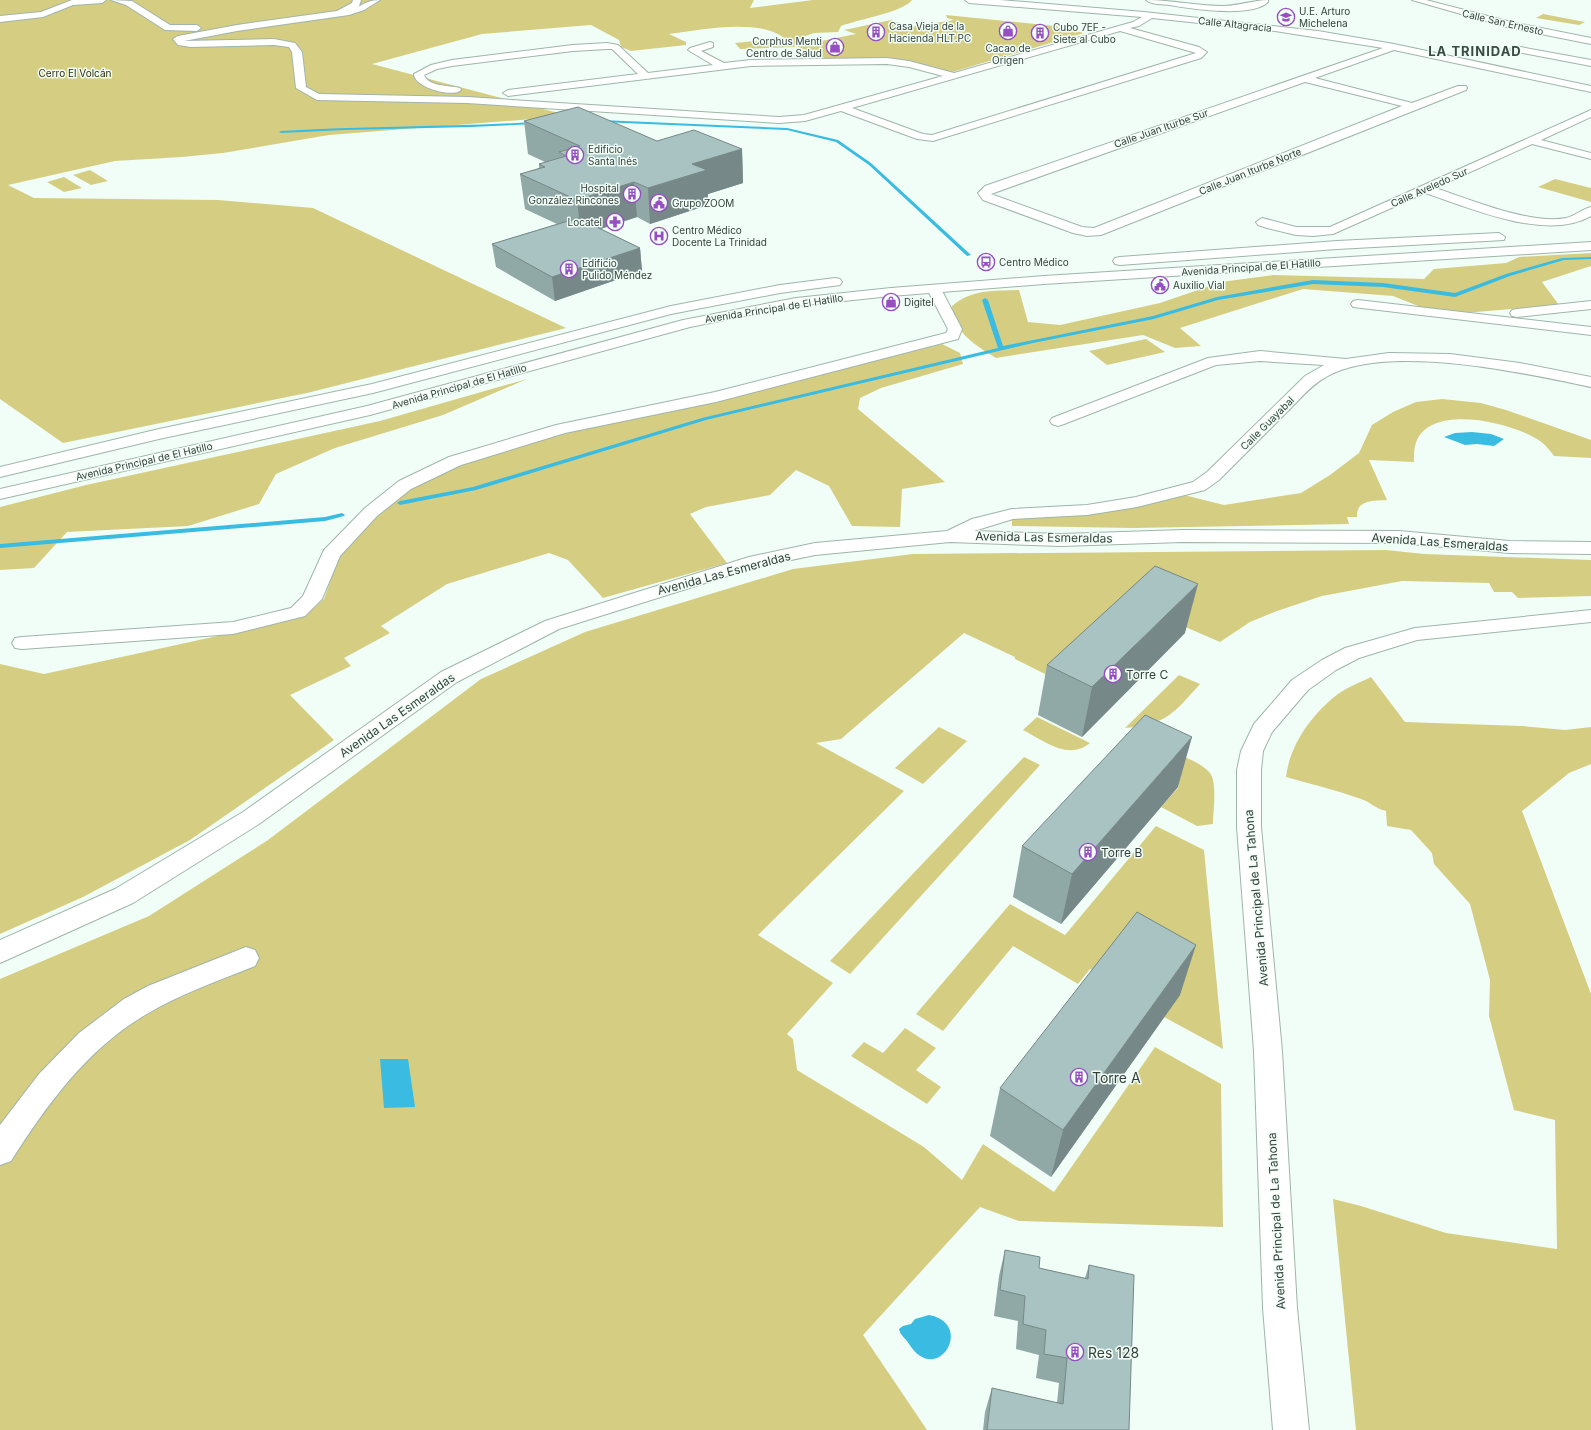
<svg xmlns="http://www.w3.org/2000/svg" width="1591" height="1430" viewBox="0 0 1591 1430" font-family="Inter,sans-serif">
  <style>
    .green { fill: #d5ce82 }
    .water { fill: #3abbe1 }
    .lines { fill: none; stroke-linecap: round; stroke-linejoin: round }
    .stream { fill: #3abbe1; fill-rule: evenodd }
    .minor-casing { stroke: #9fb5a9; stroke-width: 2 }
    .major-casing { stroke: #9fb5a9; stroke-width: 2 }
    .minor { fill: #fff; fill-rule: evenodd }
    .major { fill: #fff; fill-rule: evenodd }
    .wall { fill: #90a8a6 }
    .shaded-wall { fill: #768887 }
    .building { fill: #a8c3c1; stroke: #768887 }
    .labels { text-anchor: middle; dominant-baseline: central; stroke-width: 3; stroke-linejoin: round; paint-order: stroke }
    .far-poi-label { font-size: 10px; fill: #363f3b; stroke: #f0fef7; text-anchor: start }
    .far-street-label { font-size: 10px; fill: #363f3b; stroke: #f0fef7 }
    .far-park-label { font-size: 10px; fill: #302c00; stroke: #f0fef7 }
    .street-label { font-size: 12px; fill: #363f3b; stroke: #f0fef7 }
    .poi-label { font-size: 12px; fill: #363f3b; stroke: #f0fef7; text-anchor: start }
    .far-district-label { font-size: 13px; font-weight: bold; letter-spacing: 1px; fill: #394c43; stroke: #f0fef7 }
    .near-poi-label { font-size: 14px; fill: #363f3b; stroke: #f0fef7; text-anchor: start }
  </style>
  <rect width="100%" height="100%" fill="#f0fef7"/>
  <g class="green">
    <path d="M 0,0 L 754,0 L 750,8 L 813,0 L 912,0 C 904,12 856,20 841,26 L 838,32 L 814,33 L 803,37 L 794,45 L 795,47 L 740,49 L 735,43 L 784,38 C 758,18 700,30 669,34 L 686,42 L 686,45 L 631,51 L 621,47 L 619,40 L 591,25 L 482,34 L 372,64 L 570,116 L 329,135 L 223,153 L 182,157 L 115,161 L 8,185 L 34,198 L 218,200 L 313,208 L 566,328 L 307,393 L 63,443 L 0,399 Z"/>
    <path d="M 1543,14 L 1585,22 L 1579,25 L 1536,18 Z"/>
    <path d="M 946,15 L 1055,26 L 1084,33 L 949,73 L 901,60 L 829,60 L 796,46 L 856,34 L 844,30 L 891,20 L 910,27 L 954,20 L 947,18 Z"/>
    <path d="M 90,170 L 108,181 L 91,185 L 73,175 Z"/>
    <path d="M 64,177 L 82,188 L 64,192 L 47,182 Z"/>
    <path d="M 1555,179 L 1591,188 L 1591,202 L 1538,187 Z"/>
    <path d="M 1591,253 L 1591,266 L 1542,282 L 1559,305 L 1441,315 L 1393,296 L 1303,289 L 1180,328 L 1201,346 L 1175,348 L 1143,335 L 996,358 C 977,346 952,332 952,306 C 972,289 994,291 1019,290 L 1028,322 L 1060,325 L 1160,303 L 1221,282 L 1273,275 L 1424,279 L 1434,269 L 1506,263 L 1519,257 Z"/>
    <path d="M 1146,339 L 1165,352 L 1107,365 L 1089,351 Z"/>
    <path d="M 942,344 L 960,353 L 963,364 L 881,388 L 860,398 L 858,409 L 945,482 L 902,489 L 900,527 L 852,526 L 829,486 L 796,470 L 770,495 L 706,507 L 690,514 L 727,563 L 603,598 L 568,560 L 549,553 L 447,584 L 381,626 L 390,633 L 344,658 L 351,666 L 290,695 L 334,740 L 190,840 L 83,897 L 0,934 L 0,664 L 44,674 L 304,617 L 324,599 L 340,555 L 381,513 L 414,486 L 465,461 L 555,434 L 723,399 Z"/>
    <path d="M 527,379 L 443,415 L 335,448 L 276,474 L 259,504 L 188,526 L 67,532 L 34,568 L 0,570 L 0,507 L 86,485 L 380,421 Z"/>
    <path d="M 1442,399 L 1481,403 L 1506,410 L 1591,440 L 1591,458 L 1554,456 C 1550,451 1546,445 1540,441 C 1514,423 1437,404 1418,438 C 1414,445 1414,453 1414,462 L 1369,460 L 1387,500 C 1375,501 1356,499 1357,517 L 1347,517 L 1349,524 L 1133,528 L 1012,526 L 1012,514 L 1087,510 L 1176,493 L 1224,505 L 1301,493 L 1330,475 L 1359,453 L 1372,425 L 1393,412 L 1416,402 Z"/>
    <path d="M 1386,550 L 1424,554 L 1591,560 L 1591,596 L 1518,598 L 1512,592 L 1494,592 L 1489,583 L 1402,581 L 1322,596 L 1277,611 L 1250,622 L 1220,642 L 1139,607 L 1053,678 L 1015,659 L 1015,657 L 964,633 L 841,739 L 816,743 L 904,791 L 758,935 L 833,983 L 787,1034 L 793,1039 L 797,1070 L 924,1147 L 962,1180 L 983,1144 L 1054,1192 L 1155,1047 L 1221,1084 L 1223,1227 L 1019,1221 L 980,1207 L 863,1335 L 927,1430 L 0,1430 L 0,979 L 149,916 L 268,840 L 481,679 L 585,632 L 793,569 L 913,554 Z"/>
    <path d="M 1179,675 L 1200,684 C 1173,714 1167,724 1125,728 Z"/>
    <path d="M 1371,677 L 1405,722 L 1522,726 L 1565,730 L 1591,727 L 1591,764 L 1569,773 L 1522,811 L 1591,994 L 1591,1430 L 1356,1430 L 1333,1199 L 1361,1206 L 1446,1233 L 1557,1249 L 1555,1120 L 1514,1110 L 1489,1016 L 1490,980 L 1470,904 L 1434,864 L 1432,853 L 1411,830 L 1387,826 L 1386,811 C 1376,809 1370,802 1361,799 C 1336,790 1311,784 1286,777 C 1290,744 1312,714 1338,694 C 1348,687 1361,682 1371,677 Z"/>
    <path d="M 1037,717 L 1090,743 C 1069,761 1044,741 1023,730 Z"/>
    <path d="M 939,727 L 967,741 L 923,784 L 895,768 Z"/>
    <path d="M 1024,757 L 1040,765 L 850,974 L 830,961 Z"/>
    <path d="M 1185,757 C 1193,761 1203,765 1209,772 C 1218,781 1213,811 1213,824 L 1197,826 L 1161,807 L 1178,788 Z"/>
    <path d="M 1156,826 L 1204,850 L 1223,1049 L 1164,1017 L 1179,995 L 1110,980 L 1090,969 L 1078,984 L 1013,946 L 943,1031 L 916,1014 L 1010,904 L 1065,935 Z"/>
    <path d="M 905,1028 L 936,1048 L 916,1070 L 941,1087 L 927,1104 L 851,1056 L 864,1042 L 883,1053 Z"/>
  </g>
  <g class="water">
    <path d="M 1472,432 L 1491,434 L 1504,439 L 1494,446 L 1477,444 L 1465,445 L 1444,437 L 1455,433 Z"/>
    <path d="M 380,1059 L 408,1059 L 415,1107 L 384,1108 Z"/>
    <path d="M 929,1315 C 976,1324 937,1388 909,1344 C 906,1338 901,1337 899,1329 L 903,1326 L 911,1324 L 915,1319 Z"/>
  </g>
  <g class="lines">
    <g class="stream">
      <path d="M 601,120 L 787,128 L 838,140 L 871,163 L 971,255 L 967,256 L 869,165 L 836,142 L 787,130 L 600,122 Z"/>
      <path d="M 535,122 L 536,124 L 471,127 L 344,130 L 281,133 L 279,132 L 281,131 C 366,126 450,127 535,122 Z"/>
      <path d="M 1591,257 L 1591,259 L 1564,260 L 1510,276 L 1455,297 L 1383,287 L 1313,284 L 1218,300 L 1154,319 L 1033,343 L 706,420 L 476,490 L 400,505 L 397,503 L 400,501 L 473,487 L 702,418 L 998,348 L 982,300 L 985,298 L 988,300 L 1003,346 L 1153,316 L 1217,297 L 1313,280 L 1383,283 L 1455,293 L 1506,274 L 1562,258 Z"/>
      <path d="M 342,513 L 345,515 L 344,516 L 325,521 L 0,548 L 0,544 L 325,517 Z"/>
    </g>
    <defs>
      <g id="minor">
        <path d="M 72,0 L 106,0 L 102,3 L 73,5 L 43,17 L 0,22 L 0,16 L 41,12 Z"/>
        <path d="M 111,0 L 132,1 L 170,25 L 197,25 L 201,28 L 197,31 L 165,30 L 126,5 Z"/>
        <path d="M 353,0 L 361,0 L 359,6 L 356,8 C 365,3 370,0 380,0 L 364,10 L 349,15 L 237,31 L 184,41 L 274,39 L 295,43 L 302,52 L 306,87 L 319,94 L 467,97 L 779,117 L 804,115 L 943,76 L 909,67 L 887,64 L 751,66 L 508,96 L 503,93 L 508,90 L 638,74 L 612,49 L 607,49 L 573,51 L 452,66 L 437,69 L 424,75 C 429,87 448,85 460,88 L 461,90 C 454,98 414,88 414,74 L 431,65 L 452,60 L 573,45 L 607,43 L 618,45 L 648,73 L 713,65 L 688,50 L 690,48 L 710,42 L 713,43 L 713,47 L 701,51 L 724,63 L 751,60 L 887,58 L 909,61 L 954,73 L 1133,22 L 1142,17 L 969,3 L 965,0 L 1000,0 L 1144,12 L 1318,31 L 1394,44 L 1591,86 L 1591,92 L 1394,50 L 1315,78 L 1412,103 L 1458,86 L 1466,86 L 1467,88 L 1466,90 L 1101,235 L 1087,236 L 1073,233 L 983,200 L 978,193 L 985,186 L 1383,48 L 1275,31 L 1152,18 L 1139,26 L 1130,28 L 1199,47 L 1207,52 L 1201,58 L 933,141 L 917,139 L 841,111 L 805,121 L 779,123 L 467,103 L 317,100 L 296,88 L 292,52 L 289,47 L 274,45 L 191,47 L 178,45 L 173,39 L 178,36 L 237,25 L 337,11 L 352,3 ZM 1120,31 L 1196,53 L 932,135 L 923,134 L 852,108 ZM 1305,82 L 1402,106 L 1094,228 L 1082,227 L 991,194 Z"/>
        <path d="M 1146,0 C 1172,0 1197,6 1223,6 C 1239,6 1254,0 1268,0 L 1268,2 C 1252,18 1192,9 1170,5 C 1163,4 1151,5 1146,0 Z"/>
        <path d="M 1412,0 L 1426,0 L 1511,22 L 1591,38 L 1591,44 L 1510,28 Z"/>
        <path d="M 1515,46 L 1591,60 L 1591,66 L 1512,51 L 1510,49 Z"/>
        <path d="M 1591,110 L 1591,117 L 1541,140 L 1591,153 L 1591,159 L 1532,144 L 1435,188 C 1469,199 1531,225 1566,218 C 1575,216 1582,209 1591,207 L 1591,216 C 1546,242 1471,208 1425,193 L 1333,234 L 1313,236 L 1296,235 L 1267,228 L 1258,225 L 1256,222 L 1262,218 L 1296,227 L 1330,227 Z"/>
        <path d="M 934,285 L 939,286 L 941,289 L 962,329 L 958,339 L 716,402 L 565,433 L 461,465 L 411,489 L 377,516 L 340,556 L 322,599 L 305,616 L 233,634 L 22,649 L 15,648 L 12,643 L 15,638 L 22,637 L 233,622 L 291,608 L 303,596 L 324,550 L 365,508 L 399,481 L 449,457 L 556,425 L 715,392 L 946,333 L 948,329 L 927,289 L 929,286 Z"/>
        <path d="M 1358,300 L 1591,327 L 1591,335 L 1353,307 L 1351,304 L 1353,301 Z"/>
        <path d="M 1591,301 L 1591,309 L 1517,317 L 1512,316 L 1510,313 L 1512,310 L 1517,309 Z"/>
        <path d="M 1260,351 L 1346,359 L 1389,353 L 1450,354 L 1520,363 L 1591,377 L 1591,387 C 1525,373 1385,342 1326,377 C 1311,385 1300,399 1288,411 C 1265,434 1242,457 1219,480 L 1205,490 L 1137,507 L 1087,515 L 1013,519 L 974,531 L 1061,534 L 1183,530 L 1399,531 L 1510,541 L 1591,542 L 1591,554 L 1510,553 L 1399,543 L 1183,542 L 1061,546 L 950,542 L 815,555 L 753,568 L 559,629 L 457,682 L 259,824 L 133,903 L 0,963 L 0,940 L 115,889 L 243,812 L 441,672 L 545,621 L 749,557 L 815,543 L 947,531 L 972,519 L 1012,509 L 1087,505 L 1136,497 L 1193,482 L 1207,472 L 1305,376 L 1324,365 L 1260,361 L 1216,365 L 1064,424 L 1058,426 L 1052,424 L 1050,421 L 1052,418 L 1208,358 Z"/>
        <path d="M 1591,610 L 1591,622 L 1417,640 L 1359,658 L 1336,670 L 1308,690 L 1272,732 L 1263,751 L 1261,770 L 1261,827 L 1282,1051 L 1297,1308 L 1309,1430 L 1273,1430 L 1263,1308 L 1254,1051 L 1237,827 L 1237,770 L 1241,751 L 1254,724 L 1292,680 L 1322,660 L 1345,648 L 1415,628 Z"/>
        <path d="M 246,947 L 255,950 L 259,958 L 255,966 C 218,981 180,994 145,1015 C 87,1049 46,1106 11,1161 L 0,1165 L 0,1125 L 39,1074 L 79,1033 L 124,999 L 148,986 Z"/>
      </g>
      <g id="major">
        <path d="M 1499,233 L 1505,237 L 1504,240 L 1337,249 L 1120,265 L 1115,264 L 1113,261 L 1115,258 L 1120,257 L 1337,241 Z"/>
        <path d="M 1591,242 L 1591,250 L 1044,284 L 891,296 L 796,306 L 690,327 L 370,415 L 0,499 L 0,489 L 367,406 L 683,320 L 796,298 L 891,288 L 1044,276 Z"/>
        <path d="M 835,278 L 840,279 L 842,282 L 840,285 L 780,293 L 671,314 L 373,393 L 159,439 L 0,477 L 0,467 L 159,429 L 372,384 L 671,306 L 780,285 Z"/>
      </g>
    </defs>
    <use href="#minor" class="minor-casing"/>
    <use href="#major" class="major-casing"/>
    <use href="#minor" class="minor"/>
    <use href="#major" class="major"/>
  </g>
  <g class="wall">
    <path d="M 524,121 L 657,141 L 742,149 L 743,183 L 708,194 L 708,205 L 650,224 L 637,217 L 601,229 L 640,248 L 642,271 L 555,301 L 496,267 L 492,244 L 557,224 L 525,209 L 520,174 L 539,168 L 539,164 L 545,162 L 528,154 Z"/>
    <path d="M 1185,633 L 1082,737 L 1038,715 L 1047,665 Z"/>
    <path d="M 1178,787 L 1061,924 L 1013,897 L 1022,846 Z"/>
    <path d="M 1180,995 L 1051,1177 L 990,1136 L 1000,1088 Z"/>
    <path d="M 1005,1250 L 1039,1268 L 1085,1278 L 1089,1265 L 1129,1430 L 983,1430 L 985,1412 L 992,1388 L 1057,1403 L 1059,1383 L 1036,1378 L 1039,1355 L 1016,1349 L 1018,1321 L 994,1316 L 999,1276 Z"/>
  </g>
  <g class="shaded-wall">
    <path d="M 742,149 L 743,183 L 708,194 L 708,205 L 650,224 L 648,188 L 692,164 Z"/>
    <path d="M 634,182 L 637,217 L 581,235 L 577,200 Z"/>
    <path d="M 640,248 L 642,271 L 555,301 L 552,277 Z"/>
    <path d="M 1198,584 L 1185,633 L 1082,737 L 1092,687 Z"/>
    <path d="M 1192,737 L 1178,787 L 1061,924 L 1072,874 Z"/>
    <path d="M 1196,945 L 1180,995 L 1051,1177 L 1063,1130 Z"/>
  </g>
  <g class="building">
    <path d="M 578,107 L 657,141 L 694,130 L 742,149 L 692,164 L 707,170 L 648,188 L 634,182 L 577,200 L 520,174 L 545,167 L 539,164 L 566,156 L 559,152 L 580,146 L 524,121 Z"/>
    <path d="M 578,218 L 640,248 L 552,277 L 492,244 Z"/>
    <path d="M 1155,566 L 1198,584 L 1092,687 L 1047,665 Z"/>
    <path d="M 1145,715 L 1192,737 L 1072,874 L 1022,846 Z"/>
    <path d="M 1137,912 L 1196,945 L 1063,1130 L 1000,1088 Z"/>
    <path d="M 1005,1250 L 1040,1257 L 1039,1268 L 1088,1279 L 1089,1265 L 1134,1275 L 1129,1430 L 987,1430 L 992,1388 L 1063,1404 L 1067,1358 L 1044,1354 L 1046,1330 L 1023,1324 L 1025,1296 L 1000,1290 Z"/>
  </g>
  <defs>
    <symbol id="school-ring" viewBox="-11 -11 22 22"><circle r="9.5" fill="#f0fef7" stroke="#964ec2" stroke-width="1.5"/><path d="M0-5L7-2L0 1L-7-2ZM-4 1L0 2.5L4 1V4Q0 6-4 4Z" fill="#964ec2"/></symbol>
    <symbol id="shop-ring" viewBox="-11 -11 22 22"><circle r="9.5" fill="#f0fef7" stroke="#964ec2" stroke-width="1.5"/><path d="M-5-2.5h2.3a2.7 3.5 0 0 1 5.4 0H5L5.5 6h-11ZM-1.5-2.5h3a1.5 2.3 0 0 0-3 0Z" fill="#964ec2"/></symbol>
    <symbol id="building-ring" viewBox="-11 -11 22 22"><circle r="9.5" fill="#f0fef7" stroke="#964ec2" stroke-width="1.5"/><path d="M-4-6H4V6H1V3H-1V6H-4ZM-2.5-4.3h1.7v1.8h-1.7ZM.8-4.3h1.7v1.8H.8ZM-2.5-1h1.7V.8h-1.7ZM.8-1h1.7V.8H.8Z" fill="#964ec2"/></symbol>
    <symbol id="civic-ring" viewBox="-11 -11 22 22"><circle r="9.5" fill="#f0fef7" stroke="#964ec2" stroke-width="1.5"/><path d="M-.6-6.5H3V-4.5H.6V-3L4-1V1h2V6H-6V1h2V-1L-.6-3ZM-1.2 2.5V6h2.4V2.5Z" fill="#964ec2"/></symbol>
    <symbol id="pharmacy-ring" viewBox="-11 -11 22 22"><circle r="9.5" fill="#f0fef7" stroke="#964ec2" stroke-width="1.5"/><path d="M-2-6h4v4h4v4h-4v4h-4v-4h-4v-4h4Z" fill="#964ec2"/></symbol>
    <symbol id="hospital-ring" viewBox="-11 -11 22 22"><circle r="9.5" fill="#f0fef7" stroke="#964ec2" stroke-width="1.5"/><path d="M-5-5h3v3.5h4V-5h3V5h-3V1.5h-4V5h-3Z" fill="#964ec2"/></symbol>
    <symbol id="bus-ring" viewBox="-11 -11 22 22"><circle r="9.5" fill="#f0fef7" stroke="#964ec2" stroke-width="1.5"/><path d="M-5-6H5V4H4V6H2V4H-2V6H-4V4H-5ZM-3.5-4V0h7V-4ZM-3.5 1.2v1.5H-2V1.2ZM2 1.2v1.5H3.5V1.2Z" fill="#964ec2"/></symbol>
  </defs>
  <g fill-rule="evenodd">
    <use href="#school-ring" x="1276" y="7" width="20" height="20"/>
    <use href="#shop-ring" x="998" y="21" width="20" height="20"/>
    <use href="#building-ring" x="866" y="22" width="20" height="20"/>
    <use href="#building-ring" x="1030" y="23" width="20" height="20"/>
    <use href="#shop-ring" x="825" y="37" width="20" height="20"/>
    <use href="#building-ring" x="565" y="145" width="20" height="20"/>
    <use href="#building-ring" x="622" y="184" width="20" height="20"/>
    <use href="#civic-ring" x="649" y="193" width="20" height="20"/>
    <use href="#pharmacy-ring" x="605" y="212" width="20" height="20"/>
    <use href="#hospital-ring" x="649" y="226" width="20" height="20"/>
    <use href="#bus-ring" x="976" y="252" width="20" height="20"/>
    <use href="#building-ring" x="559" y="259" width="20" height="20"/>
    <use href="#civic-ring" x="1150" y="275" width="20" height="20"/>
    <use href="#shop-ring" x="881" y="292" width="20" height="20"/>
    <use href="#building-ring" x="1103" y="664" width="20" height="20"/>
    <use href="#building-ring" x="1078" y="842" width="20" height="20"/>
    <use href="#building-ring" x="1069" y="1067" width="20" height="20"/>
    <use href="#building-ring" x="1065" y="1342" width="20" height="20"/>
  </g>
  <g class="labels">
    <g class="far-poi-label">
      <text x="1299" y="11">U.E. Arturo<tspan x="1299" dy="12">Michelena</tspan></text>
      <text x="889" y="26">Casa Vieja de la<tspan x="889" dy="12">Hacienda HLT.PC</tspan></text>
      <text x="1053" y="27">Cubo 7EF -<tspan x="1053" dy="12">Siete al Cubo</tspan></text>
      <text x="822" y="41" text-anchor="end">Corphus Menti<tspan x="822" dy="12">Centro de Salud</tspan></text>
      <text x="1008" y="48" text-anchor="middle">Cacao de<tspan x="1008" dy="12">Origen</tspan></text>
      <text x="588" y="149">Edificio<tspan x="588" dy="12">Santa Inés</tspan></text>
      <text x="619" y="188" text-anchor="end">Hospital<tspan x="619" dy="12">González Rincones</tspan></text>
      <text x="672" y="203">Grupo ZOOM</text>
      <text x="602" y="222" text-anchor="end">Locatel</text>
      <text x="672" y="230">Centro Médico<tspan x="672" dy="12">Docente La Trinidad</tspan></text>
      <text x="999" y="262">Centro Médico</text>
      <text x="582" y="263">Edificio<tspan x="582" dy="12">Pulido Méndez</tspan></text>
      <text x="1173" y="285">Auxilio Vial</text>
      <text x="904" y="302">Digitel</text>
    </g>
    <g class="far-street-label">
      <text transform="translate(1503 22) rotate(13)">Calle San Ernesto</text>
      <text transform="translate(1235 24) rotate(6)">Calle Altagracia</text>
      <text transform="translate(1161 128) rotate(-19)">Calle Juan Iturbe Sur</text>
      <text transform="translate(1250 171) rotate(-22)">Calle Juan Iturbe Norte</text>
      <text transform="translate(1429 187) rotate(-24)">Calle Aveledo Sur</text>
      <text transform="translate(1251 267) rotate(-4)">Avenida Principal de El Hatillo</text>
      <text transform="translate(774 308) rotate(-9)">Avenida Principal de El Hatillo</text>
      <text transform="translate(459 386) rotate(-16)">Avenida Principal de El Hatillo</text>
      <text transform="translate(1267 423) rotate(-45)">Calle Guayabal</text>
      <text transform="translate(144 461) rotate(-13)">Avenida Principal de El Hatillo</text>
    </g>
    <g class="far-park-label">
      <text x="75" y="73">Cerro El Volcán</text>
    </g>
    <g class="street-label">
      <text transform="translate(1044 537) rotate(1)">Avenida Las Esmeraldas</text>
      <text transform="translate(1440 542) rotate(4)">Avenida Las Esmeraldas</text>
      <text transform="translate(724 573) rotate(-15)">Avenida Las Esmeraldas</text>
      <text transform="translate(397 715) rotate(-35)">Avenida Las Esmeraldas</text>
      <text transform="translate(1256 898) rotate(-95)">Avenida Principal de La Tahona</text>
      <text transform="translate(1276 1221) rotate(-93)">Avenida Principal de La Tahona</text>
    </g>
    <g class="poi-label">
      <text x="1126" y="674">Torre C</text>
      <text x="1101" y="852">Torre B</text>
    </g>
    <g class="far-district-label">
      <text x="1475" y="51">LA TRINIDAD</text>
    </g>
    <g class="near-poi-label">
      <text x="1092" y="1077">Torre A</text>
      <text x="1088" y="1352">Res 128</text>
    </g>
  </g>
</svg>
